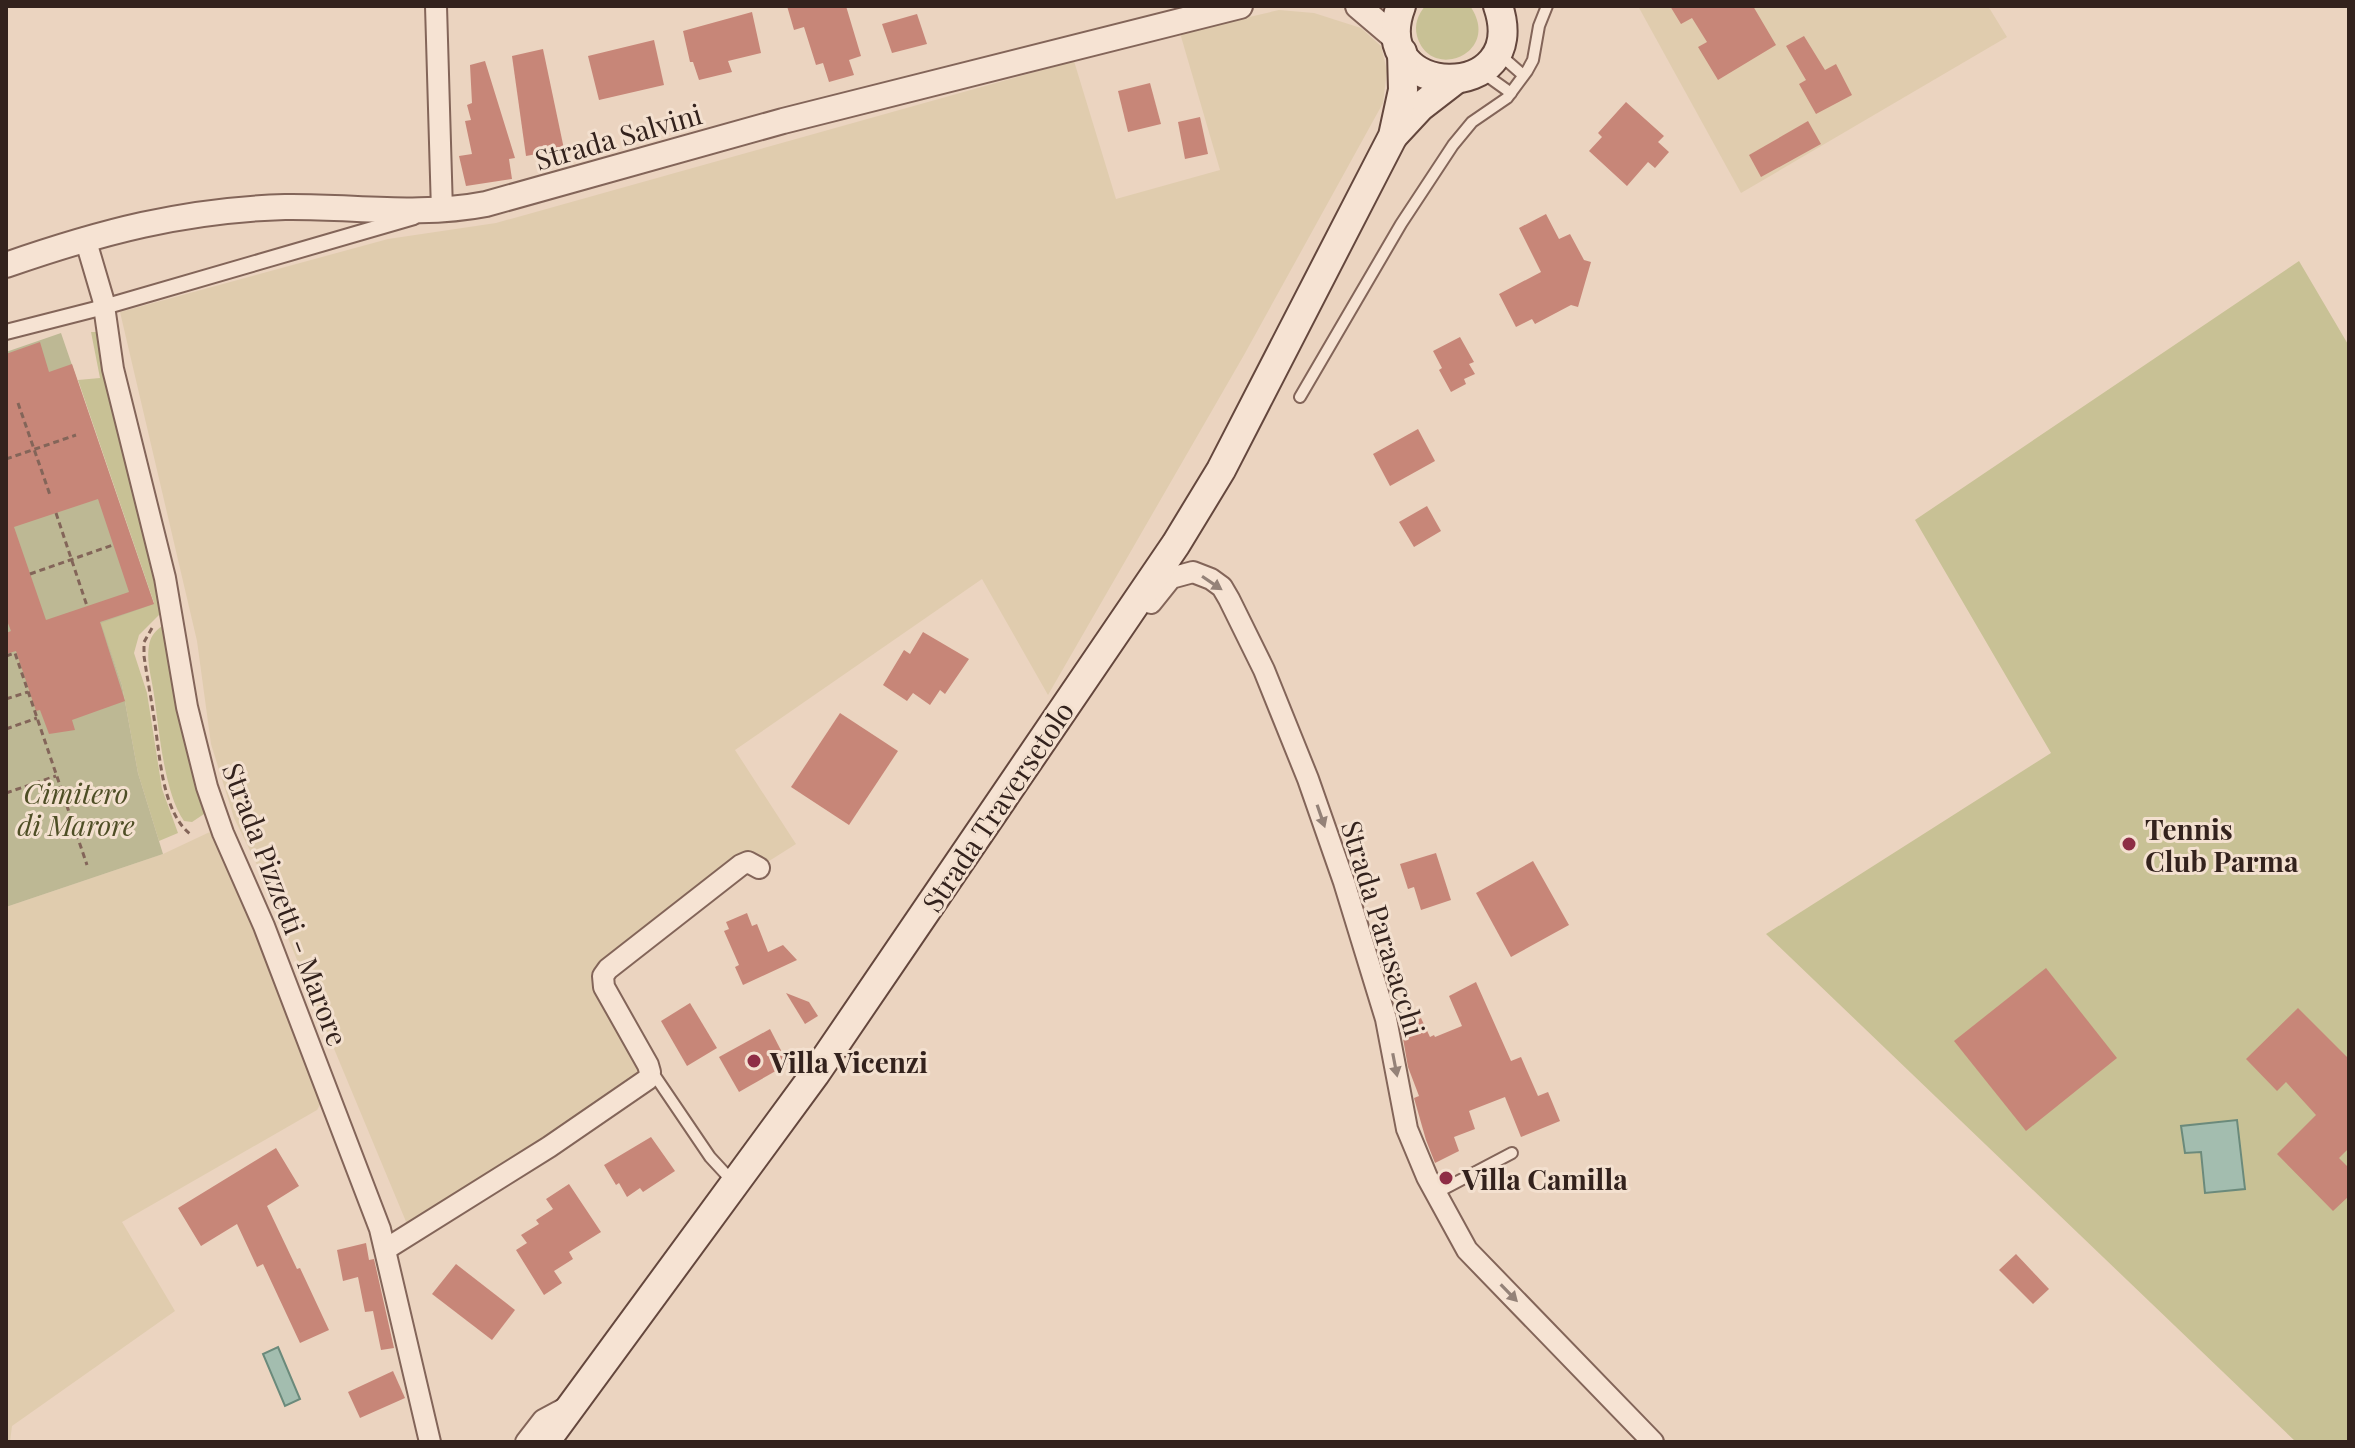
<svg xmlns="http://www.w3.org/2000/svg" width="2355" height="1448" viewBox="0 0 2355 1448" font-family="'Playfair Display',serif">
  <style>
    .farmland { fill: #e0ccae }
    .green { fill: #c8c195 }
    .cemetery { fill: #bdb894 }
    .water { fill: #a3bdaf; stroke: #6b8a7b; stroke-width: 2 }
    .building { fill: #c78678; fill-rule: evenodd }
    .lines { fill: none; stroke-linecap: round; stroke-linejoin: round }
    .service-casing { stroke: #836559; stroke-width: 14 }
    .pedestrian-casing { stroke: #836559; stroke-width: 18 }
    .minor-casing { stroke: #836559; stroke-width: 24 }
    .tertiary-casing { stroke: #836559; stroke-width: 28 }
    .secondary-casing { stroke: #64473d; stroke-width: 32 }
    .path { stroke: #836559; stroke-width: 3; stroke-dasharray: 6 4; stroke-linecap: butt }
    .service { stroke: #f6e3d3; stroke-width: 10 }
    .pedestrian { stroke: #f6e3d3; stroke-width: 14 }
    .minor { stroke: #f6e3d3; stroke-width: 20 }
    .tertiary { stroke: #f6e3d3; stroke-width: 24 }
    .secondary { stroke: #f6e3d3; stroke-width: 28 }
    .oneway { fill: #948278 }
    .poi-dot { fill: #8e2d45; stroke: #f3e0cf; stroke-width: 3 }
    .labels { text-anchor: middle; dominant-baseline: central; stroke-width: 6; stroke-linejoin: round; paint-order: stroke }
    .street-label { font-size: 28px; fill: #33221d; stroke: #f3e0cf }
    .park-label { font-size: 28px; font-style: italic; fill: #4e4e25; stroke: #f3e0cf }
    .poi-label { font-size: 28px; font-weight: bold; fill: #33221d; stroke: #f3e0cf; text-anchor: start }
  </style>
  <rect width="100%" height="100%" fill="#ebd4c0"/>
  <g class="farmland">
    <path d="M 1638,6 L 1988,6 L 2007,37 L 1741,193 Z"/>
    <path d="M 1279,10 L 1314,13 L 1361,28 L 1381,46 L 1387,71 L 1383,103 L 1244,355 L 1048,695 L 982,579 L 735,750 L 796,844 L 596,971 L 647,1075 L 407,1224 L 260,871 L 234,818 L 211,744 L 197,641 L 120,312 L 388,239 L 496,223 L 1074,61 L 1116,199 L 1220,170 L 1180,33 Z"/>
    <path d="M 214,830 L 325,1096 L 317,1110 L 122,1222 L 175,1311 L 12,1426 L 10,1442 L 6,1442 L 6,907 L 163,854 Z"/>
  </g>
  <g class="green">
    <path d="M 1425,6 L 1470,6 C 1503,53 1430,83 1417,36 C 1414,24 1418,15 1425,6 Z"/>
    <path d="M 2299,261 L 2349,346 L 2349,1442 L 2296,1442 L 1766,934 L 2051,753 L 1915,520 Z"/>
    <path d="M 91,332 L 96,332 L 100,336 L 163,611 L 139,635 L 134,653 L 147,693 L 162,789 L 178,833 L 159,841 L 138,773 L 122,685 L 100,622 L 154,603 L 78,380 L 100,378 Z"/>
    <path d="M 162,626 L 167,629 L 207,812 L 192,822 L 184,821 C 164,793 159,729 154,695 C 152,679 146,661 149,646 C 150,637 155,631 162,626 Z"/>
  </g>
  <path class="cemetery" d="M 61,333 L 154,604 L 101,623 L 122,685 L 138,773 L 163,854 L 6,907 L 6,352 Z"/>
  <g class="water">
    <path d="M 2237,1120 L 2245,1189 L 2205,1193 L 2201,1152 L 2185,1153 L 2181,1126 Z"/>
    <path d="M 278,1347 L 300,1399 L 285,1406 L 263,1354 Z"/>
  </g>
  <g class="building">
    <path d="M 787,6 L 846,6 L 861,56 L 849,60 L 854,75 L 829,82 L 823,63 L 816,65 L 804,27 L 794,30 Z"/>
    <path d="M 1670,6 L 1753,6 L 1776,45 L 1718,80 L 1698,47 L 1707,42 L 1692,18 L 1681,24 Z"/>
    <path d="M 752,12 L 761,53 L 728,61 L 732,72 L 699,80 L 693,62 L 690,62 L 683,31 Z"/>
    <path d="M 917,14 L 927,44 L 892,53 L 882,24 Z"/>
    <path d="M 1804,36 L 1825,70 L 1836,64 L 1852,95 L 1816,114 L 1799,84 L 1806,80 L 1786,46 Z"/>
    <path d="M 654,40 L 664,85 L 599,100 L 588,56 Z"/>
    <path d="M 543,49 L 564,149 L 526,156 L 512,56 Z"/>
    <path d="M 485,61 L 515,158 L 509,159 L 512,179 L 466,186 L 459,156 L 472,154 L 465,121 L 471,120 L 467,105 L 472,103 L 470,65 Z"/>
    <path d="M 1150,83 L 1161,124 L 1128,132 L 1118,91 Z"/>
    <path d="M 1626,102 L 1664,136 L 1658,142 L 1669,152 L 1655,168 L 1648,162 L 1627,186 L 1589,151 L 1602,137 L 1598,133 Z"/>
    <path d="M 1200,117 L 1208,154 L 1185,159 L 1178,122 Z"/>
    <path d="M 1808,121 L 1821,144 L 1761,177 L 1749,155 Z"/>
    <path d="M 1546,214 L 1559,239 L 1570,234 L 1584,260 L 1591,262 L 1578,307 L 1571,305 L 1535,324 L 1532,319 L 1516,327 L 1499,294 L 1541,272 L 1519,228 Z"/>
    <path d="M 1460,337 L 1474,362 L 1469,364 L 1475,374 L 1464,379 L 1466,384 L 1451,392 L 1439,370 L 1442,368 L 1433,351 Z"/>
    <path d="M 40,342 L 49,372 L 72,364 L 154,604 L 100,622 L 125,701 L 72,720 L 75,730 L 49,734 L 40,710 L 36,711 L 16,651 L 6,654 L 6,633 L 11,631 L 6,618 L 6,354 ZM 98,499 L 129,592 L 46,620 L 14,527 Z"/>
    <path d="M 1418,429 L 1435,461 L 1390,486 L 1373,454 Z"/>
    <path d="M 1427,506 L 1441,531 L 1414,547 L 1399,522 Z"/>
    <path d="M 923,632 L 969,659 L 945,694 L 940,690 L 930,705 L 913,693 L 907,701 L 883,685 L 904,650 L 910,654 Z"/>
    <path d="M 840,713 L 898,751 L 849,825 L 791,787 Z"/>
    <path d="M 1436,853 L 1451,900 L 1421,910 L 1414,887 L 1408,889 L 1400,864 Z"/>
    <path d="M 1533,861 L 1569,925 L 1511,957 L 1476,893 Z"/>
    <path d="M 747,913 L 752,926 L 757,924 L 768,952 L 783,945 L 797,960 L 743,985 L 735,967 L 739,965 L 724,931 L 729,929 L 726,922 Z"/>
    <path d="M 2046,968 L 2117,1058 L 2026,1131 L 1954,1041 Z"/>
    <path d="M 1476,982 L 1511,1061 L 1521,1057 L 1538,1096 L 1548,1092 L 1560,1121 L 1521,1137 L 1505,1097 L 1469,1111 L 1475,1129 L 1454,1137 L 1459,1151 L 1435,1163 L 1426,1140 L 1414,1098 L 1419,1096 L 1408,1067 L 1401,1027 L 1421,1018 L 1430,1037 L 1434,1035 L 1435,1037 L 1462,1026 L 1449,996 Z"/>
    <path d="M 786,993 L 809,1002 L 818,1016 L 805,1024 Z"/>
    <path d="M 690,1003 L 717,1048 L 687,1066 L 661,1021 Z"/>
    <path d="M 2298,1008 L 2349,1059 L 2349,1148 L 2339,1158 L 2349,1168 L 2349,1196 L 2333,1211 L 2277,1154 L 2316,1115 L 2286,1082 L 2277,1091 L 2246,1059 Z"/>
    <path d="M 770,1029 L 788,1064 L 739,1092 L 719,1057 Z"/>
    <path d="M 651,1137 L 675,1171 L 643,1192 L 640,1188 L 627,1197 L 619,1183 L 616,1185 L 604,1165 Z"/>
    <path d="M 276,1148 L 299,1186 L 267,1206 L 297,1269 L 300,1268 L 329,1330 L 300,1343 L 263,1264 L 257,1267 L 237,1224 L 201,1246 L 178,1208 Z"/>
    <path d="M 569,1184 L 601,1232 L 569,1252 L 573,1259 L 554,1271 L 562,1283 L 544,1295 L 516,1250 L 527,1243 L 521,1235 L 539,1224 L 536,1220 L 553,1209 L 546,1199 Z"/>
    <path d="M 366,1243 L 369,1260 L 374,1259 L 394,1348 L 381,1350 L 373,1311 L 365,1312 L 358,1277 L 343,1281 L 337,1250 Z"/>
    <path d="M 2016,1254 L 2049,1289 L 2033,1304 L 1999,1270 Z"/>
    <path d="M 456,1264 L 515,1310 L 492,1340 L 432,1294 Z"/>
    <path d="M 393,1371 L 405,1398 L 360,1418 L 348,1392 Z"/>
  </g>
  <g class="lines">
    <defs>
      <g id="service">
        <path d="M 1498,53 L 1523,75"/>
        <path d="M 1483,73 L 1511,93"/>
        <path d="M 1300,397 L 1401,224 L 1453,145 L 1472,122 L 1507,98 L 1527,71 L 1533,60 L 1539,26 L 1547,6"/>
        <path d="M 651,1070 L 710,1157 L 734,1183"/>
        <path d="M 1436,1193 L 1512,1153"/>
      </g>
      <path id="pedestrian" d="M 6,332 L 104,307 L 414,217"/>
      <g id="minor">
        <path d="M 436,6 L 442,211"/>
        <path d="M 85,238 L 103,299 L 113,369 L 165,578 L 187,707 L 207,787 L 223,833 L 264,926 L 380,1229 L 430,1442"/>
        <path d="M 1151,603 L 1171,578 L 1193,572 L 1211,579 L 1222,587 L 1229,599 L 1264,670 L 1308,779 L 1344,882 L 1386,1019 L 1407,1129 L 1427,1177 L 1467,1250 L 1653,1442"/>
        <path d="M 386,1249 L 549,1147 L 648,1079 L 650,1072 L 648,1065 L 604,987 L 603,976 L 608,969 L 741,865 L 748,862 L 759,868"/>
        <path d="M 526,1442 L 543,1420 L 569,1406"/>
      </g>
      <g id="tertiary">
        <path d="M 1358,6 L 1398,40"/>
        <path d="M 6,265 C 101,232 184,210 285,207 C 353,206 419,217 486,204 L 783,121 L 1240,6"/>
      </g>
      <g id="secondary">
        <path d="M 1401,6 C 1365,101 1532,105 1498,6"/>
        <path d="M 1394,135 L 1420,107 L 1455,80"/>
        <path d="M 545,1442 L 815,1074 L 1176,544 L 1221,470 L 1393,136 L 1403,90 L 1402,52"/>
      </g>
    </defs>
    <use href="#service" class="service-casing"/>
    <use href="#pedestrian" class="pedestrian-casing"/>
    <use href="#minor" class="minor-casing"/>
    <use href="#tertiary" class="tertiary-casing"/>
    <use href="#secondary" class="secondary-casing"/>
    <g class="path">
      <path d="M 18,403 L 50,495"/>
      <path d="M 6,459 L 76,435"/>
      <path d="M 56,513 L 87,606"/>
      <path d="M 30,574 L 113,545"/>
      <path d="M 152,628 L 144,642 L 144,656 C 147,677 151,697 154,718 C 160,753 161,810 190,834"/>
      <path d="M 6,656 L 15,653 L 87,865"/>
      <path d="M 6,699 L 28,692"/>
      <path d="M 6,729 L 37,718"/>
      <path d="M 6,793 L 56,776"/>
    </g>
    <use href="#service" class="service"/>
    <use href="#pedestrian" class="pedestrian"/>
    <use href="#minor" class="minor"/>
    <use href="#tertiary" class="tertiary"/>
    <use href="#secondary" class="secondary"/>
  </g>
  <defs><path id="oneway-solid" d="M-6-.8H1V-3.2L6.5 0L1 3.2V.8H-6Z" transform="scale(2)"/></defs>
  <g class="oneway">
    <use href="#oneway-solid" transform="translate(1212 583) rotate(34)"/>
    <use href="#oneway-solid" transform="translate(1321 816) rotate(71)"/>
    <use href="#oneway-solid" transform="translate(1395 1065) rotate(79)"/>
    <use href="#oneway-solid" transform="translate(1509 1293) rotate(46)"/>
  </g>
  <g class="poi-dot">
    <circle cx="2129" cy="844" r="8"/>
    <circle cx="754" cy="1061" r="8"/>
    <circle cx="1446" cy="1178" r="8"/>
  </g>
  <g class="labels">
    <g class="street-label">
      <text transform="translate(618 136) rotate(-16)">Strada Salvini</text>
      <text transform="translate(997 806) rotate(-56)">Strada Traversetolo</text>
      <text transform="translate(286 904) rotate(69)">Strada Pizzetti - Marore</text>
      <text transform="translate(1384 928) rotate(73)">Strada Parasacchi</text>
    </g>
    <g class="park-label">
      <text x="76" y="792">Cimitero<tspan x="76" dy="32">di Marore</tspan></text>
    </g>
    <g class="poi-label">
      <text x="2145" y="828">Tennis<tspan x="2145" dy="32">Club Parma</tspan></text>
      <text x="770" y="1061">Villa Vicenzi</text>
      <text x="1462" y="1178">Villa Camilla</text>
    </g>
  </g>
  <rect width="2355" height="1448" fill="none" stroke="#33221d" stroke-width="16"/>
</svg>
